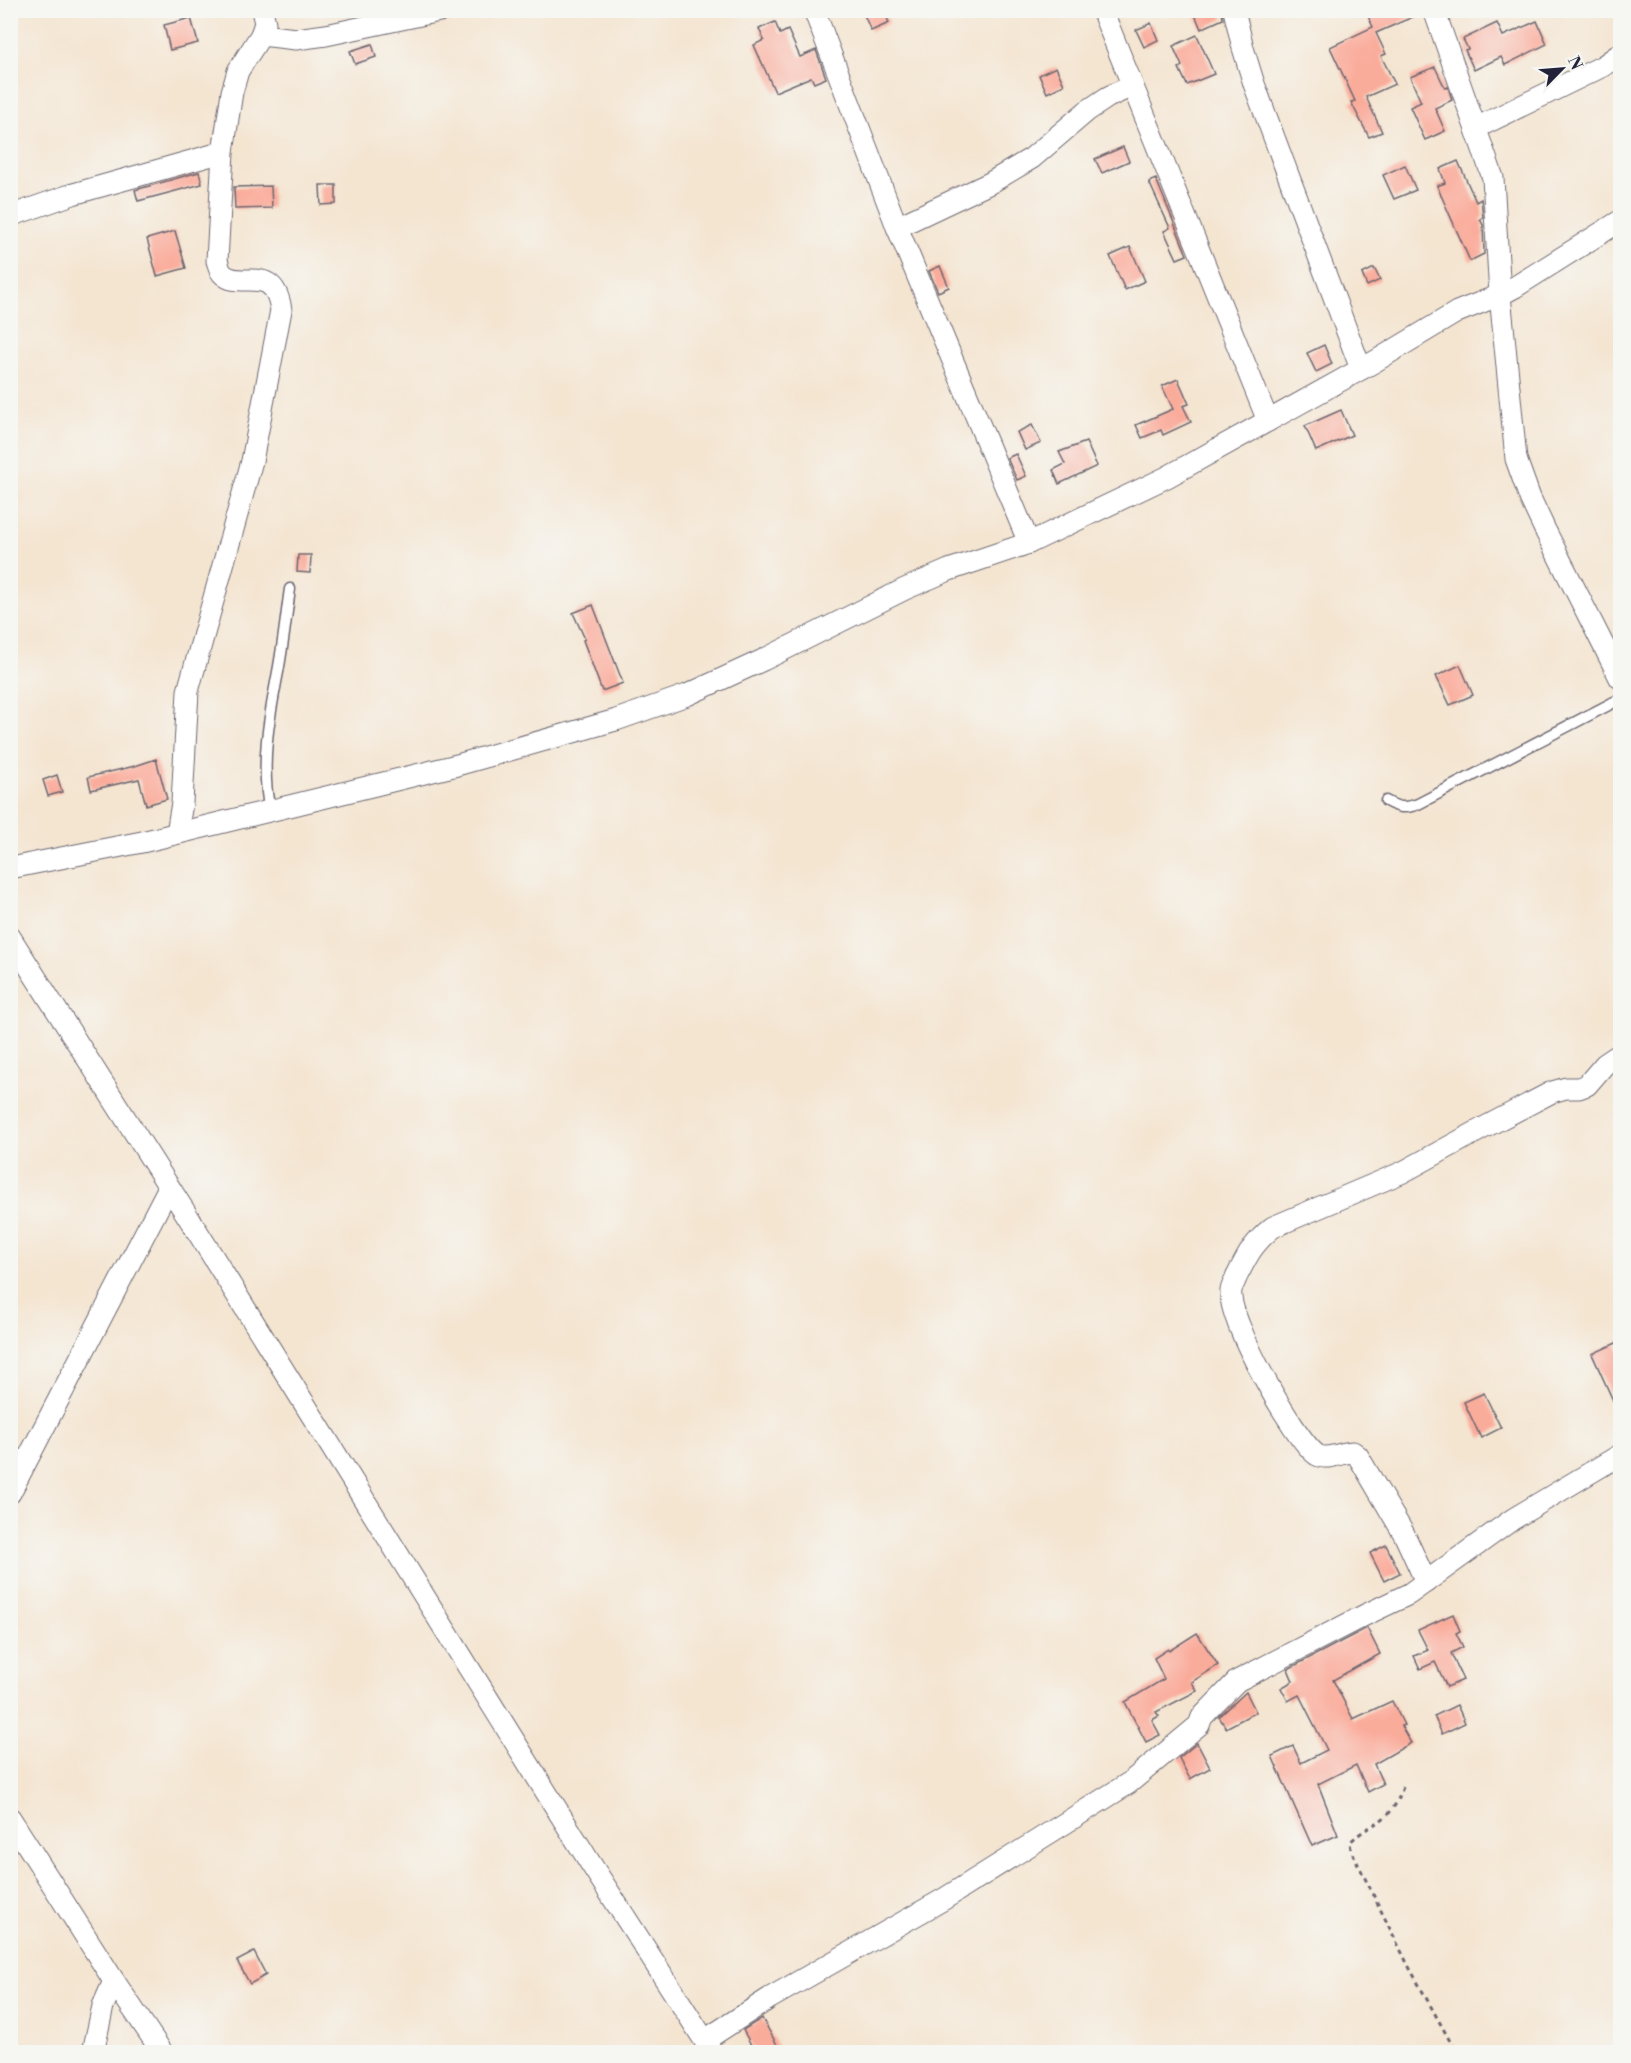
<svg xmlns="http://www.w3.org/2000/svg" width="1631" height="2063" viewBox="0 0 1631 2063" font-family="'Libre Bodoni',serif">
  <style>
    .building { fill: #faac9b }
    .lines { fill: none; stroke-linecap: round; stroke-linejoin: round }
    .lane-casing { stroke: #6c6670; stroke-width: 13 }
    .street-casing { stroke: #6c6670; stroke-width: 23 }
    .path { stroke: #6c6670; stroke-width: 3; stroke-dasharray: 4.5 4.5; stroke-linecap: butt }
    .lane { stroke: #fff; stroke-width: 10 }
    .street { stroke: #fff; stroke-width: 21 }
  </style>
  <rect width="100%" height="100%" fill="#f6f6f2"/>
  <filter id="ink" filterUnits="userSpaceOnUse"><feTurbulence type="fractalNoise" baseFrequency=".0167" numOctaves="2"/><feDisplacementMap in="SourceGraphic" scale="12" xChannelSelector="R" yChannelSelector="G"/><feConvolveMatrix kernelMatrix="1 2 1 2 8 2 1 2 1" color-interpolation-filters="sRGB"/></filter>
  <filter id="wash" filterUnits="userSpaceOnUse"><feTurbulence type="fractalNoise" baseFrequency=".008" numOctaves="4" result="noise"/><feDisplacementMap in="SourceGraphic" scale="24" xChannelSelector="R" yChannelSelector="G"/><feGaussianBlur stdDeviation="1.35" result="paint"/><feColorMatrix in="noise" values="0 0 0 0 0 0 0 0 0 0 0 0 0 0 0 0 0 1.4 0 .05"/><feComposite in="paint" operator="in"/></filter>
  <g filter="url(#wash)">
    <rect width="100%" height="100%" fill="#f4e5d1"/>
    <g id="blocks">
      <g class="building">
        <path d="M 862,10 L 884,10 L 889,23 L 871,31 Z"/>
        <path d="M 1193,10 L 1222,10 L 1223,19 L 1201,29 Z"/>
        <path d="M 1365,10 L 1422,10 L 1422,13 L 1376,33 L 1386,54 L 1381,56 L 1395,84 L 1366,97 L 1382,132 L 1369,137 L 1351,102 L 1355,101 L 1330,47 L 1373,27 Z"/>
        <path d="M 191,18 L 198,43 L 170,50 L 164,25 Z"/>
        <path d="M 1537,21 L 1547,44 L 1505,65 L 1501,57 L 1474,70 L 1465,50 L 1468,49 L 1463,39 L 1497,23 L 1503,36 Z"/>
        <path d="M 775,22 L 780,34 L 788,30 L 800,57 L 816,50 L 826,78 L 814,83 L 811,77 L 775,92 L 754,45 L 764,40 L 759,29 Z"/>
        <path d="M 1151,23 L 1158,40 L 1144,47 L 1136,30 Z"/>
        <path d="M 1197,35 L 1214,74 L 1187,85 L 1179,68 L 1182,66 L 1173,46 Z"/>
        <path d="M 372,44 L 376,57 L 355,64 L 350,51 Z"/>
        <path d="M 1056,67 L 1064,85 L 1047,93 L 1039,75 Z"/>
        <path d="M 1435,67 L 1445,88 L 1448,87 L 1452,100 L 1435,108 L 1445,131 L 1425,140 L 1410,107 L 1421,102 L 1410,77 Z"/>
        <path d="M 1123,147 L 1129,161 L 1102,173 L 1095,159 Z"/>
        <path d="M 1458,161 L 1476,202 L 1481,199 L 1483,217 L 1480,219 L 1483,225 L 1484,254 L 1470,261 L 1437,186 L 1445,183 L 1440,169 Z"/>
        <path d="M 1405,165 L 1416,190 L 1394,199 L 1383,175 Z"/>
        <path d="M 199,172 L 202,184 L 138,201 L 135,190 Z"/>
        <path d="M 1156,179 L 1187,255 L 1177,259 L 1164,231 L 1170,228 L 1149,182 Z"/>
        <path d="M 320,185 L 336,185 L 336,204 L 321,205 Z"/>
        <path d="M 271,186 L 272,208 L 235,209 L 234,187 Z"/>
        <path d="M 175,231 L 186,268 L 157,276 L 147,239 Z"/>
        <path d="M 1130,247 L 1145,281 L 1125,290 L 1110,256 Z"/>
        <path d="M 940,266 L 949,287 L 938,292 L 929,271 Z"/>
        <path d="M 1374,268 L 1380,280 L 1367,286 L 1362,274 Z"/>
        <path d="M 1324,345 L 1332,364 L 1316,372 L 1307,353 Z"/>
        <path d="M 1178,379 L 1189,404 L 1183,406 L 1191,422 L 1163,435 L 1161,430 L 1142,438 L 1136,425 L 1173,409 L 1162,386 Z"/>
        <path d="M 1341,410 L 1352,435 L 1316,451 L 1305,426 Z"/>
        <path d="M 1032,425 L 1041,443 L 1025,450 L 1017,432 Z"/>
        <path d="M 1086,442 L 1097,466 L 1059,484 L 1053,470 L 1065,464 L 1059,452 Z"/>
        <path d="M 1016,454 L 1026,476 L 1017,480 L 1007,458 Z"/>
        <path d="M 298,555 L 311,555 L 310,573 L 297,572 Z"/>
        <path d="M 593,605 L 623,683 L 602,691 L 583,640 L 585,639 L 573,613 Z"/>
        <path d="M 1460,665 L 1473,695 L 1450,705 L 1436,676 Z"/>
        <path d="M 156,759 L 167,799 L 146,805 L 139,779 L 91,790 L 88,777 L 135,766 Z"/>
        <path d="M 57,775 L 62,792 L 48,796 L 43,780 Z"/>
        <path d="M 1616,1343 L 1620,1352 L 1620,1416 L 1592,1354 Z"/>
        <path d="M 1484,1393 L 1501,1428 L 1481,1438 L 1464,1402 Z"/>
        <path d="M 1386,1545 L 1400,1573 L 1384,1581 L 1370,1553 Z"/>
        <path d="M 1453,1614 L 1460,1631 L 1456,1633 L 1463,1647 L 1451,1653 L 1463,1680 L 1447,1687 L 1435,1662 L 1420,1669 L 1414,1656 L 1428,1650 L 1418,1630 Z"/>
        <path d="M 1367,1628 L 1380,1654 L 1333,1680 L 1353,1719 L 1392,1701 L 1404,1725 L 1401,1726 L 1411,1743 L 1374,1764 L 1383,1784 L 1368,1792 L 1356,1765 L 1318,1784 L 1338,1835 L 1312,1846 L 1272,1756 L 1293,1746 L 1301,1763 L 1327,1750 L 1299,1695 L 1288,1701 L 1281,1688 L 1293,1681 L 1288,1669 Z"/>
        <path d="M 1197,1633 L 1218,1665 L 1192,1682 L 1197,1691 L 1156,1712 L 1159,1716 L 1152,1720 L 1160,1735 L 1146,1742 L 1125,1702 L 1164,1679 L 1154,1658 L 1168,1649 L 1169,1651 Z"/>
        <path d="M 1246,1692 L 1256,1712 L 1226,1728 L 1219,1717 Z"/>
        <path d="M 1457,1705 L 1465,1723 L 1442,1734 L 1434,1716 Z"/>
        <path d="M 1197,1743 L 1210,1768 L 1190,1779 L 1179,1758 Z"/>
        <path d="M 254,1952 L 266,1975 L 250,1984 L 237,1961 Z"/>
        <path d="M 762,2018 L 781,2052 L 755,2052 L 743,2030 Z"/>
      </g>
    </g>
  </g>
  <g filter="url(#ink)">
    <use href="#blocks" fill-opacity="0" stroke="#6c6670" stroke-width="1.5"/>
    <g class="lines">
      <defs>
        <g id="lane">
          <path d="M 1386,801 C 1398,808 1405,809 1418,804 L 1620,699"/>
          <path d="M 270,811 C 260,765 269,718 278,672 C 283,645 286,617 290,589"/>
        </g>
        <g id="street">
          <path d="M 814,10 L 897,227 L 1029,543"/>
          <path d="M 1102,10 L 1268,421"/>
          <path d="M 1234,10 L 1243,48 L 1254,84 L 1361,369"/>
          <path d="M 1434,10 L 1493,178 L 1500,295 L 1516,459 L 1530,498 L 1545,530 L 1620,678"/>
          <path d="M 261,35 L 296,39 L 326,35 L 444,10"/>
          <path d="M 1476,128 L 1603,66 L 1620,54"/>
          <path d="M 10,216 L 73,194 L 223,152"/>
          <path d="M 897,227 L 990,183 L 1032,158 L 1087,111 L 1108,97 L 1132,86"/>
          <path d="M 177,833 L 182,803 L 188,691 L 252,461 L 281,310 C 274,261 240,291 223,274 C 219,271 219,265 217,261 L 223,152 L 232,92 L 238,71 L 261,35 L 265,23 L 262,10"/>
          <path d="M 10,868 L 142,842 L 457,765 L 616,720 L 687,695 L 763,660 L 905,589 L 949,570 L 1029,543 L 1167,477 L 1374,362 L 1457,312 L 1500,295 L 1515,287 L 1620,221"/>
          <path d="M 10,937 L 192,1223 L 589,1861 L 712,2052"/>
          <path d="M 10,1493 L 169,1187"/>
          <path d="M 1426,1582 L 1404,1534 L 1358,1456 L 1353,1452 C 1342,1452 1328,1461 1317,1455 C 1294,1439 1227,1319 1231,1291 C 1231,1287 1235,1282 1236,1278 C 1247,1256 1253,1243 1273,1227 L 1403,1172 L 1487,1126 L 1552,1092 L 1566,1088 L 1579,1088 L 1587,1085 L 1605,1064 L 1620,1054"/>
          <path d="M 10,1818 L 114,1981 L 162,2052"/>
          <path d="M 705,2040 L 770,1998 L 944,1899 L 1129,1783 L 1199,1725 L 1202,1717 L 1237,1681 L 1365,1615 L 1409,1594 L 1513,1519 L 1620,1455"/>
          <path d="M 93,2052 L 103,2006 L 114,1981"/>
        </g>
      </defs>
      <use href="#lane" class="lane-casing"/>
      <use href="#street" class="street-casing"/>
      <path class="path" d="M 1403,1787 C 1390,1825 1375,1819 1350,1842 L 1351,1850 L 1408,1965 L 1456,2052"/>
      <use href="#lane" class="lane"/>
      <use href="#street" class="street"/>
    </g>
  </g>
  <rect width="1631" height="2063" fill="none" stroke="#f6f6f2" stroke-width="36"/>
  <g transform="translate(1562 69) rotate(65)" stroke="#f6f6f2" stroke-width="4.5" paint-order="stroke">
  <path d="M0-4.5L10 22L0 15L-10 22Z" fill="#22223b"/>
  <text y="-9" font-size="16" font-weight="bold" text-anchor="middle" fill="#22223b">N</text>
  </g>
</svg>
